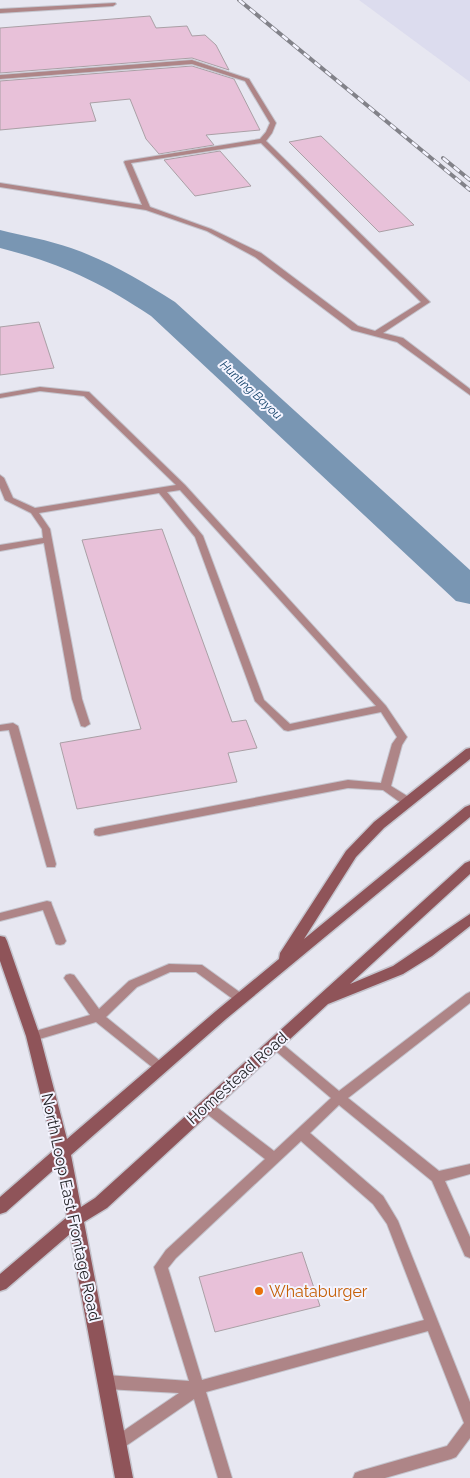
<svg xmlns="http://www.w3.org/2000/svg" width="470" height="1478" viewBox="0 0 470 1478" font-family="Raleway,sans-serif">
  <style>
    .built { fill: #dcdcee }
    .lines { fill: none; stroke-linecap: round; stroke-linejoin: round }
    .river { fill: #7996b3; fill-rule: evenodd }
    .building { fill: #e8c1d9; stroke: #aaa0a6 }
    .service-casing { stroke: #c4c4cd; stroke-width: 2 }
    .secondary-casing { stroke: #c4c4cd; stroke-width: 3 }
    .service { fill: #ae8587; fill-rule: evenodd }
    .secondary { fill: #8f5459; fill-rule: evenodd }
    .rail-casing { stroke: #828289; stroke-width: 4 }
    .rail { stroke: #f4f4ff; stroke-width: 2.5; stroke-dasharray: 7; stroke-linecap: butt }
    .food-dot { fill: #e8710a; stroke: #f4f4ff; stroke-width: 2 }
    .labels { text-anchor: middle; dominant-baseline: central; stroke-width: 4; stroke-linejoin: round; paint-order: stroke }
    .far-water-label { font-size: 12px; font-style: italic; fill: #114068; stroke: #f4f4ff }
    .near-street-label { font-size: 16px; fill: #252529; stroke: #f4f4ff }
    .near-food-label { font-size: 16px; fill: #c56008; stroke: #f4f4ff; text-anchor: start }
  </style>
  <rect width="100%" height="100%" fill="#e7e7f1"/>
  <path class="built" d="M 359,0 L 470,0 L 470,82 Z"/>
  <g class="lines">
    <path class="river" d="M 0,230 C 24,236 48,240 71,248 C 108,261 142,281 175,302 L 470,570 L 470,604 L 456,601 L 151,316 C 100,282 60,263 0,248 Z"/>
  </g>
  <g class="building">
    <path d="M 150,16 L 156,28 L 187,26 L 192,36 L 205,35 L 216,45 L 229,70 L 192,58 L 0,73 L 0,28 Z"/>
    <path d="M 192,66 L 234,79 L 260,130 L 206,135 L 214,145 L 159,154 L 146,139 L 130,99 L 90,103 L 96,121 L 0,130 L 0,81 Z"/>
    <path d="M 321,136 L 414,225 L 379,232 L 289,142 Z"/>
    <path d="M 220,151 L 251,186 L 195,196 L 164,160 Z"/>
    <path d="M 39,322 L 54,368 L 0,375 L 0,327 Z"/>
    <path d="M 162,529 L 232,722 L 246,720 L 257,748 L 228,753 L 237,782 L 77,809 L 60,743 L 141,729 L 82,540 Z"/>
    <path d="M 302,1252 L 320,1306 L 215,1332 L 199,1277 Z"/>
  </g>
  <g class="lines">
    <defs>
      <g id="service">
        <path d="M 115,3 L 116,4 L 113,6 L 0,13 L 0,9 Z"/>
        <path d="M 192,60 L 249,79 L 276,123 L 272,133 L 266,141 L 430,302 L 383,333 L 403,338 L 470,389 L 470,395 L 397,342 L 352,330 L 255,257 L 207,231 L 146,210 L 0,187 L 0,183 L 142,205 L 124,162 L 125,161 L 260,139 L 266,132 L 270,123 L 245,81 L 192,64 L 0,79 L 0,75 ZM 261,143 L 421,302 L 375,331 L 358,326 L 261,253 L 211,229 L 150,207 L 131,163 Z"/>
        <path d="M 40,387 L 89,392 L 185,485 L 386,706 L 407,737 L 402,745 L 391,786 L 412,799 L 413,802 L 412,805 L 404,805 L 383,790 L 348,788 L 99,836 L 95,835 L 94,832 L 95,829 L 99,828 L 348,780 L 381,783 L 392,744 L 397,737 L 381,712 L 288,731 L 284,730 L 255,701 L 195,537 L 159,493 L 39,513 L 50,529 L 82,699 L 90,724 L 85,727 L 81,726 L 72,699 L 44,543 L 0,551 L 0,545 L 43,538 L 42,529 L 31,513 L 5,500 L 0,488 L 0,475 L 4,478 L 13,498 L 35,508 L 176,485 L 84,396 L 40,391 L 0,398 L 0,394 ZM 180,490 L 376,706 L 290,724 L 264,700 L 203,536 L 167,492 Z"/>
        <path d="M 13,723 L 18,726 L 56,864 L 55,867 L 47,867 L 46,864 L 9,730 L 0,731 L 0,725 Z"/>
        <path d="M 47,901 L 51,902 L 52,905 L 66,941 L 64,944 L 60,945 L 56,944 L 43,910 L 0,921 L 0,913 Z"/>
        <path d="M 169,964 L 202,965 L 245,996 L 247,999 L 245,1002 L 241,1004 L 237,1002 L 196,972 L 170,972 L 137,987 L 106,1017 L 165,1065 L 167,1068 L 165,1071 L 161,1073 L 157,1071 L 96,1022 L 33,1041 L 29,1039 L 27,1036 L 29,1033 L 90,1015 L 66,981 L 64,978 L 66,975 L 70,974 L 74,975 L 99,1009 L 129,981 Z"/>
        <path d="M 470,992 L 470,1003 L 348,1098 L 439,1171 L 470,1164 L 470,1174 L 445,1181 L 470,1237 L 470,1258 L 465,1256 L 432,1181 L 339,1105 L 310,1133 L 383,1196 L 398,1221 L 470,1402 L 470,1438 L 456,1457 L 451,1459 L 385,1478 L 353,1478 L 355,1473 L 360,1471 L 447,1446 L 464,1423 L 428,1331 L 206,1392 L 232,1478 L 218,1478 L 194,1399 L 123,1448 L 118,1450 L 113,1448 L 111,1443 L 113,1438 L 179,1393 L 106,1389 L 101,1387 L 99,1382 L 101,1377 L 106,1375 L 189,1381 L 154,1267 L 166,1250 L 265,1159 L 202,1110 L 200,1106 L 202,1102 L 206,1101 L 210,1102 L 274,1151 L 331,1098 L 271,1047 L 269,1044 L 271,1041 L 275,1039 L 279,1041 L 339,1091 L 466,994 ZM 301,1141 L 373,1204 L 387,1224 L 424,1320 L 202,1380 L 168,1268 L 176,1258 Z"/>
      </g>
      <path id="secondary" d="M 470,748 L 470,759 L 384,828 L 356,857 L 304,939 L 465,807 L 470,805 L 470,817 L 226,1019 L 71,1155 L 81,1207 L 95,1198 L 465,863 L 470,861 L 470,874 L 350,984 L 393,966 L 470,914 L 470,926 L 432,956 L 403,974 L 328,1004 L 107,1208 L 84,1222 L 133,1478 L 115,1478 L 70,1234 L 6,1289 L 0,1291 L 0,1274 L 67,1217 L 58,1166 L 6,1212 L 0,1214 L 0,1197 L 54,1150 L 26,1036 L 0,961 L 0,936 L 5,937 L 7,941 L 40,1036 L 67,1139 L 216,1011 L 279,959 L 280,953 L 346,851 L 374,822 L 466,749 Z"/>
    </defs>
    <use href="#service" class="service-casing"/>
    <use href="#secondary" class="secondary-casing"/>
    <use href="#service" class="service"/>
    <use href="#secondary" class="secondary"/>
    <defs>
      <g id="rail">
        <path d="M 239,0 L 470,190"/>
        <path d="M 443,158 L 470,180"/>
      </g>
    </defs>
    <use href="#rail" class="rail-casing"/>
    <use href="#rail" class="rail"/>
  </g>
  <circle class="food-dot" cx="259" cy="1291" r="5"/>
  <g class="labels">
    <g class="far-water-label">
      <text transform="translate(251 390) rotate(43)">Hunting Bayou</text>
    </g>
    <g class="near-street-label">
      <text transform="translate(237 1078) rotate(-42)">Homestead Road</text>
      <text transform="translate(71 1207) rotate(78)">North Loop East Frontage Road</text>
    </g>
    <g class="near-food-label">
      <text x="269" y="1291">Whataburger</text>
    </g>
  </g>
</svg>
